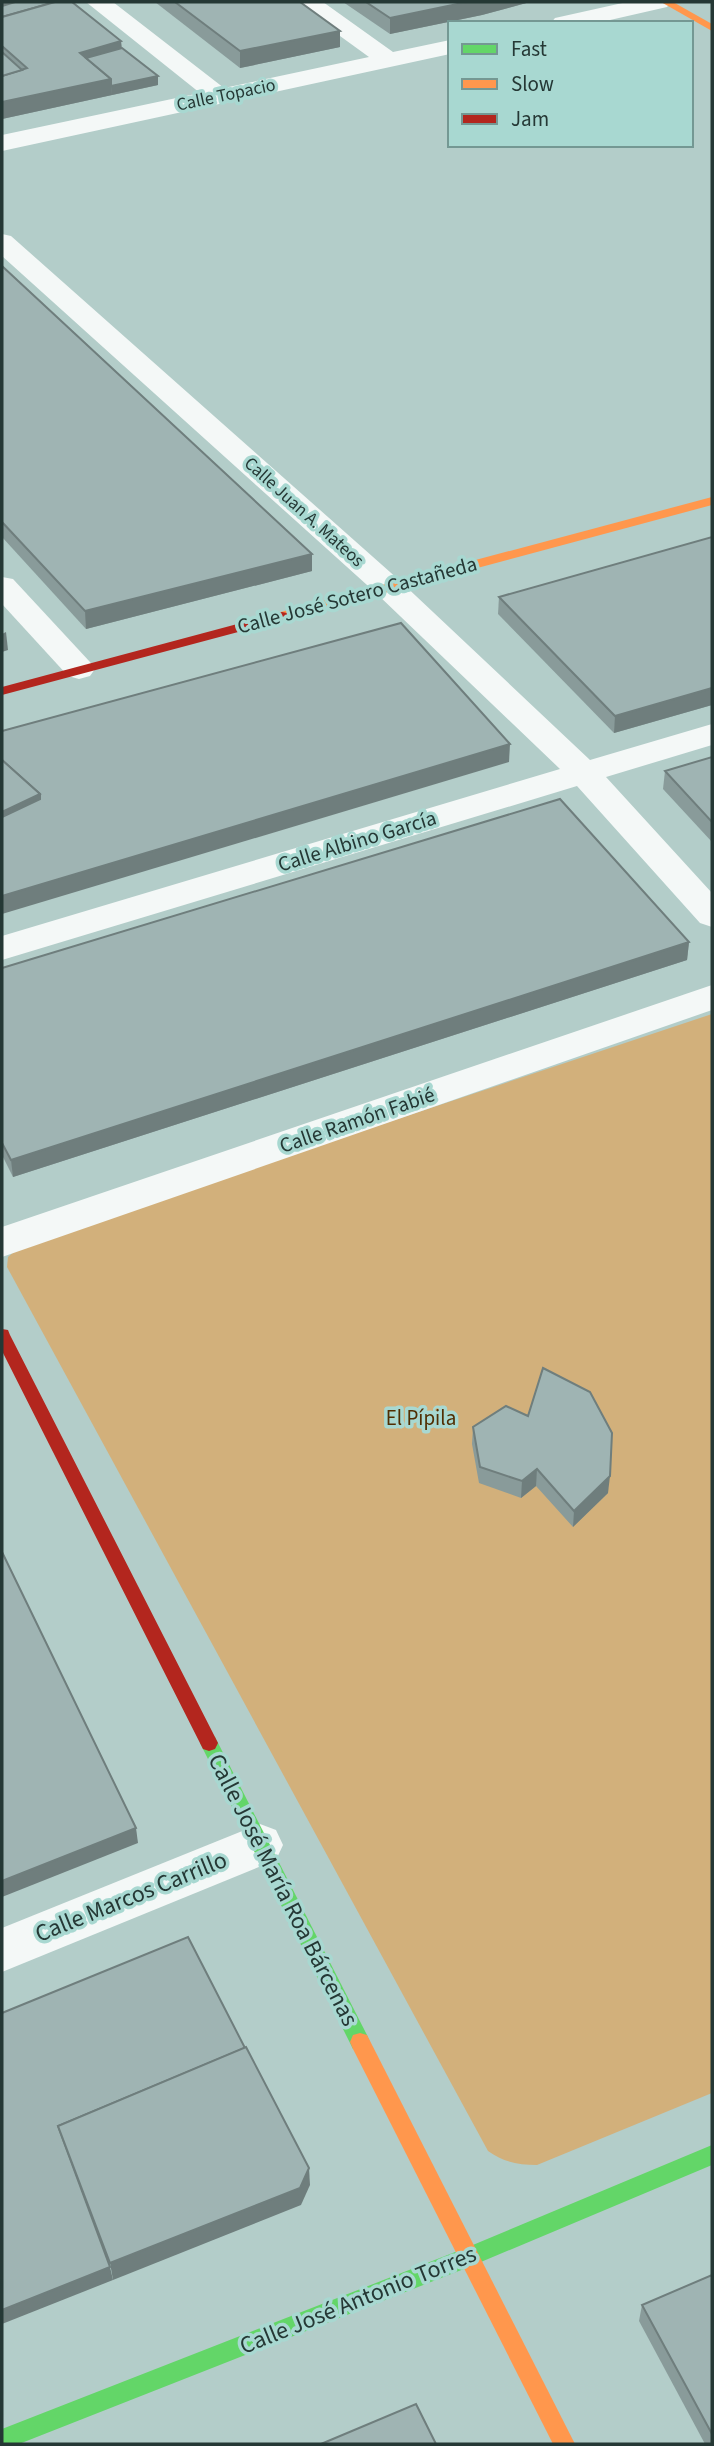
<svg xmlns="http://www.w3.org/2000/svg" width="714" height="2446" viewBox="0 0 714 2446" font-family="'Source Sans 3',sans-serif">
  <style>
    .green { fill: #d2b07b }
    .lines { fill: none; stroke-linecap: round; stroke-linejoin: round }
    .street { fill: #f4f8f7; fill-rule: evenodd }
    .fast { fill: #63d668; fill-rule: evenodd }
    .slow { fill: #ff974d; fill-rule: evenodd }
    .jam { fill: #b3261e; fill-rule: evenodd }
    .wall { fill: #899b9a }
    .shaded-wall { fill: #6f7e7d }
    .building { fill: #9fb4b3; stroke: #6f7e7d; stroke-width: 2 }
    .labels { text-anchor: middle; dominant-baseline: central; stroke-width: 7; stroke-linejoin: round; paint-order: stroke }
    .far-street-label { font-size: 18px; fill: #253835; stroke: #a8d8d1 }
    .street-label { font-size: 21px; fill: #253835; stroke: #a8d8d1 }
    .park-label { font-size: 21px; fill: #512e02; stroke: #a8d8d1 }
    .near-street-label { font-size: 24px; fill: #253835; stroke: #a8d8d1 }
  </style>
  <rect width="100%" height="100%" fill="#b3cdc9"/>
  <path class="green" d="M 712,1014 L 712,2093 L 537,2165 C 518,2165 503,2162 488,2151 L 7,1267 L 8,1257 L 23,1244 Z"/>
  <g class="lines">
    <g class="street">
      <path d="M 86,2 L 113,2 L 224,88 L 369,57 L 300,7 L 296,2 L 323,2 L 393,52 L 450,40 L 450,54 L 2,151 L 2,135 L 200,93 Z"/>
      <path d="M 627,2 L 671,2 L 667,7 L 597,23 L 551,23 L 555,18 Z"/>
      <path d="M 2,234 L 11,236 L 399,580 L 590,760 L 712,724 L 712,745 L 606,777 L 712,893 L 712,927 L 700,923 L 577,786 L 2,960 L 2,936 L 560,769 L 377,594 L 2,256 Z"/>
      <path d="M 2,577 L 13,579 L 90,662 L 95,669 L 90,676 L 79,679 L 68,676 L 2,604 Z"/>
      <path d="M 712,985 L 712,1010 L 2,1257 L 2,1227 Z"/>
      <path d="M 260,1824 L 276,1830 L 283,1845 L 276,1860 L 2,1972 L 2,1928 Z"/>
    </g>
    <g class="fast">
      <path d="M 209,1735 L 215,1737 L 367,2035 L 370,2042 L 367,2049 L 360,2051 L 353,2049 L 200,1743 L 203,1737 Z"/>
      <path d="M 712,2145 L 712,2165 L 469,2267 L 19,2444 L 2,2444 L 2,2429 L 468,2247 Z"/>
    </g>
    <g class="slow">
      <path d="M 661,2 L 673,2 L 712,24 L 712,31 Z"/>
      <path d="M 712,497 L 712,505 L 287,619 L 277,619 L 276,616 L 277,613 Z"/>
      <path d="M 360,2033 L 367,2035 L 575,2444 L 553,2444 L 353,2049 L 350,2042 L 353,2035 Z"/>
    </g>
    <g class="jam">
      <path d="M 282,612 L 287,613 L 287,619 L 2,695 L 2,687 Z"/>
      <path d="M 2,1329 L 8,1330 L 10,1335 L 215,1737 L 218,1743 L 215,1749 L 209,1751 L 203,1749 L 2,1351 Z"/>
    </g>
  </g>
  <g class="wall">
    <path d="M 2,2 L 122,48 L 158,76 L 158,85 L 2,119 Z"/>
    <path d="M 155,2 L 300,2 L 340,47 L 240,68 Z"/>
    <path d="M 343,2 L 530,2 L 482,15 L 390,34 Z"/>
    <path d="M 2,266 L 312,554 L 312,571 L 86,629 L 2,537 Z"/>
    <path d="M 712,537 L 712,705 L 614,733 L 498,614 L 499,597 Z"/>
    <path d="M 712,757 L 712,842 L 663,789 L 665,771 Z"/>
    <path d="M 689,942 L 687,960 L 13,1177 L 2,1155 L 2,968 Z"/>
    <path d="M 473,1427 L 608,1493 L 573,1527 L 536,1486 L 521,1498 L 479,1483 L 472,1444 Z"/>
    <path d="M 712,2275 L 712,2444 L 705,2444 L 639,2321 L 642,2305 Z"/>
  </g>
  <g class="shaded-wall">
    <path d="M 2,2 L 48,2 L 2,15 Z"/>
    <path d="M 467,2 L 530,2 L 482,15 L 390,34 L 390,18 Z"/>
    <path d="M 340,31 L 340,47 L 240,68 L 240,51 Z"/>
    <path d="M 121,41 L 123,57 L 89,67 L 80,53 Z"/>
    <path d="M 158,76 L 158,85 L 112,95 L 111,86 Z"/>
    <path d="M 111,79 L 112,95 L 2,119 L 2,102 Z"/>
    <path d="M 312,554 L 312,571 L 86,629 L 85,611 Z"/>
    <path d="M 6,632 L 8,650 L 2,652 L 2,634 Z"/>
    <path d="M 712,688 L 712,705 L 614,733 L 615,716 Z"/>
    <path d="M 510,744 L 509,762 L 2,914 L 2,896 Z"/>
    <path d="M 40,794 L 42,816 L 2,836 L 2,812 Z"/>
    <path d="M 689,942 L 687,960 L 13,1177 L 11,1160 Z"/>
    <path d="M 537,1469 L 536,1486 L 521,1498 L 522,1481 Z"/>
    <path d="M 610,1476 L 608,1493 L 573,1527 L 574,1511 Z"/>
    <path d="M 136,1828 L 138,1843 L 2,1897 L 2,1881 Z"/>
    <path d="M 309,2168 L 310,2185 L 301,2205 L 113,2280 L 110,2263 Z"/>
    <path d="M 110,2267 L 113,2280 L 2,2324 L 2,2310 Z"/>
  </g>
  <g class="building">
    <path d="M 15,2 L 55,2 L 2,17 L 2,6 Z"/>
    <path d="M 55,2 L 72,2 L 121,41 L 80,53 L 111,79 L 2,102 L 2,76 L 27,68 L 2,46 L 2,17 Z"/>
    <path d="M 175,2 L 300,2 L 340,31 L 240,51 Z"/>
    <path d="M 366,2 L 467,2 L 390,18 Z"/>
    <path d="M 122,48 L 158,76 L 111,86 L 111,79 L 86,58 Z"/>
    <path d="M 2,52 L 22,70 L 2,76 Z"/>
    <path d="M 2,266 L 312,554 L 85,611 L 2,522 Z"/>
    <path d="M 712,537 L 712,688 L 615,716 L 499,597 Z"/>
    <path d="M 401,623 L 510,744 L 2,896 L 2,817 L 40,799 L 40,794 L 2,760 L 2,731 Z"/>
    <path d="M 712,757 L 712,822 L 665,771 Z"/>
    <path d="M 2,760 L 40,794 L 2,812 Z"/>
    <path d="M 560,799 L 689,942 L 11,1160 L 2,1143 L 2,968 Z"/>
    <path d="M 543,1368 L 590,1392 L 612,1433 L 610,1476 L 574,1511 L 537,1469 L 522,1481 L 480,1467 L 473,1427 L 506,1406 L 528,1416 Z"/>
    <path d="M 2,1552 L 136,1828 L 2,1881 Z"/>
    <path d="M 188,1937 L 245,2048 L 58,2126 L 110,2267 L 2,2310 L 2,2013 Z"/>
    <path d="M 246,2047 L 309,2168 L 300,2188 L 110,2263 L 58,2126 Z"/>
    <path d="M 712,2275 L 712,2434 L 642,2305 Z"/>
    <path d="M 416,2404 L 436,2444 L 321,2444 Z"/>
  </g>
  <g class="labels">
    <g class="far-street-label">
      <text transform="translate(226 95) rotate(-12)">Calle Topacio</text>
      <text transform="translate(304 512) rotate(42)">Calle Juan A. Mateos</text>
    </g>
    <g class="street-label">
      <text transform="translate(357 595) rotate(-15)">Calle José Sotero Castañeda</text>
      <text transform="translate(357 841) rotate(-17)">Calle Albino García</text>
      <text transform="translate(357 1120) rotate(-19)">Calle Ramón Fabié</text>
    </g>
    <g class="park-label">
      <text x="421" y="1418">El Pípila</text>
    </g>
    <g class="near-street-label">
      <text transform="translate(283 1890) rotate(63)">Calle José María Roa Bárcenas</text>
      <text transform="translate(131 1897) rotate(-22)">Calle Marcos Carrillo</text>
      <text transform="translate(358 2300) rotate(-22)">Calle José Antonio Torres</text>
    </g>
  </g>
  <rect width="714" height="2446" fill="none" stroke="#253835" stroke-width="7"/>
  <rect x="448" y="21" width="245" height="126" fill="#a8d8d1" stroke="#749893" stroke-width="2"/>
  <rect x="462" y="44" width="35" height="10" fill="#63d668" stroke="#749893" stroke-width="2"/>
  <text x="511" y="56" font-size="21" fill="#253835">Fast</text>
  <rect x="462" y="79" width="35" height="10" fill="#ff974d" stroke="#749893" stroke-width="2"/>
  <text x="511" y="91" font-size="21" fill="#253835">Slow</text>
  <rect x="462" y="114" width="35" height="10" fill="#b3261e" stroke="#749893" stroke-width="2"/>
  <text x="511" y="126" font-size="21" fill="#253835">Jam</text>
</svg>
